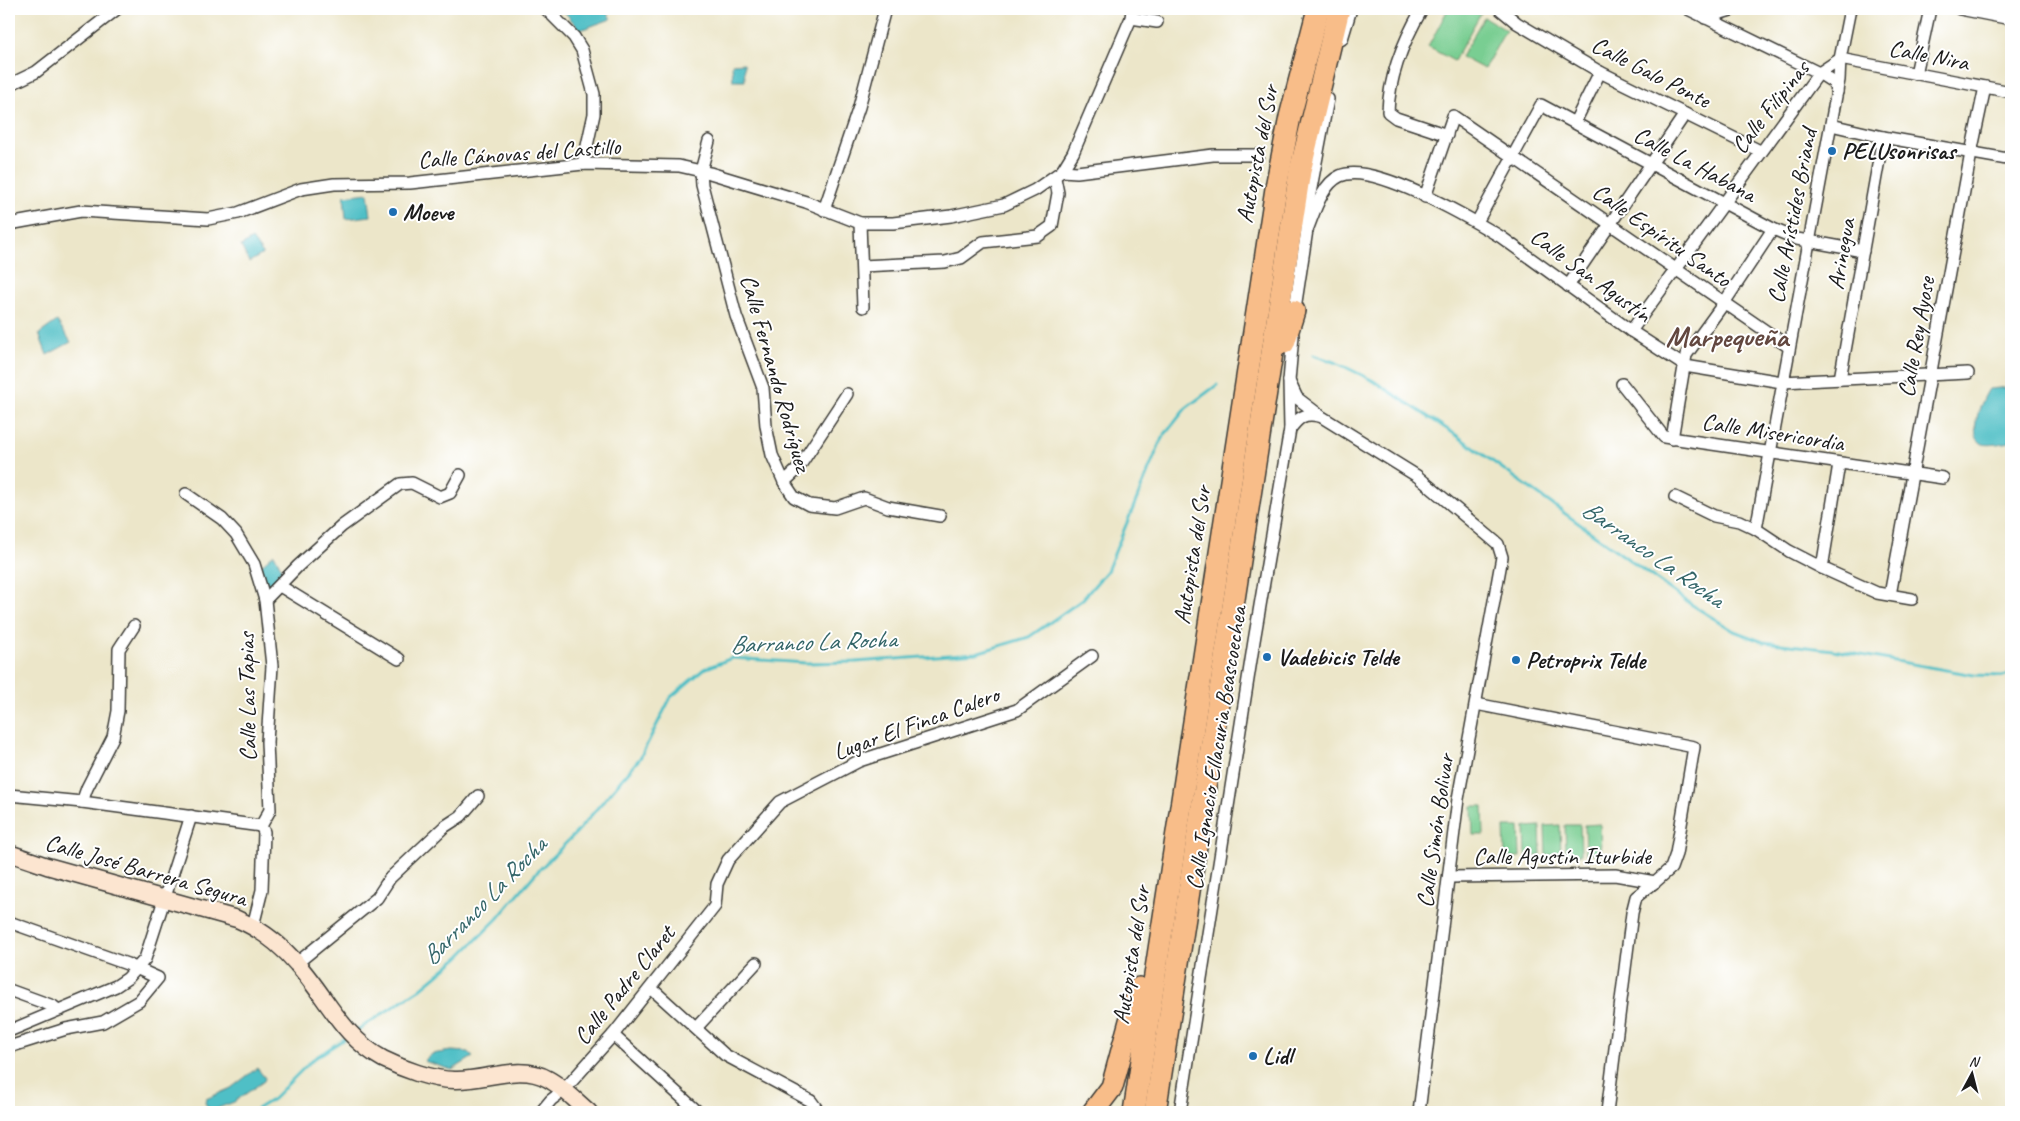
<svg xmlns="http://www.w3.org/2000/svg" width="2020" height="1121" viewBox="0 0 2020 1121" font-family="Caveat,sans-serif">
  <style>
    .green { fill: #79ce92; stroke: #4a7557 }
    .water { fill: #50bfc6; stroke: #366e71 }
    .lines { fill: none; stroke-linecap: round; stroke-linejoin: round }
    .stream { stroke: #50bfc6; stroke-width: 3 }
    .street-casing { stroke: #3b3a36; stroke-width: 14 }
    .secondary-casing { stroke: #3b3a36; stroke-width: 19 }
    .highway-casing { stroke: #3b3a36; stroke-width: 24 }
    .street { stroke: #fff; stroke-width: 11 }
    .secondary { stroke: #fce5d0; stroke-width: 16 }
    .highway { stroke: #f8bd89; stroke-width: 21 }
    .poi-dot { fill: #1f6fb2; stroke: #fff; stroke-width: 2 }
    .labels { text-anchor: middle; dominant-baseline: central; stroke-width: 4; stroke-linejoin: round; paint-order: stroke }
    .street-label { font-size: 24px; fill: #1c1c1c; stroke: #fff }
    .poi-label { font-size: 24px; font-weight: bold; fill: #1c1c1c; stroke: #fff; text-anchor: start }
    .water-label { font-size: 25px; font-style: italic; fill: #336568; stroke: #fff }
    .district-label { font-size: 29px; font-weight: bold; fill: #62473f; stroke: #fff }
  </style>
  <rect width="100%" height="100%" fill="#fff"/>
  <filter id="ink" filterUnits="userSpaceOnUse"><feTurbulence type="fractalNoise" baseFrequency=".02" numOctaves="2"/><feDisplacementMap in="SourceGraphic" scale="10" xChannelSelector="R" yChannelSelector="G"/><feConvolveMatrix kernelMatrix="1 2 1 2 8 2 1 2 1" color-interpolation-filters="sRGB"/></filter>
  <filter id="wash" filterUnits="userSpaceOnUse"><feTurbulence type="fractalNoise" baseFrequency=".0096" numOctaves="4" result="noise"/><feDisplacementMap in="SourceGraphic" scale="20" xChannelSelector="R" yChannelSelector="G"/><feGaussianBlur stdDeviation="1.12" result="paint"/><feColorMatrix in="noise" values="0 0 0 0 0 0 0 0 0 0 0 0 0 0 0 0 0 1.4 0 .05"/><feComposite in="paint" operator="in"/></filter>
  <g filter="url(#wash)">
    <rect width="100%" height="100%" fill="#ece6c9"/>
    <g class="green">
      <path d="M 1448,9 L 1483,9 L 1454,61 L 1428,47 Z"/>
      <path d="M 1484,17 L 1506,30 L 1484,69 L 1461,57 Z"/>
      <path d="M 1472,806 L 1483,806 L 1484,835 L 1473,835 Z"/>
      <path d="M 1600,824 L 1601,854 L 1586,854 L 1585,825 Z"/>
      <path d="M 1560,825 L 1561,855 L 1546,855 L 1545,826 Z"/>
      <path d="M 1565,825 L 1580,825 L 1581,854 L 1566,855 Z"/>
      <path d="M 1540,826 L 1541,856 L 1526,856 L 1525,827 Z"/>
      <path d="M 1504,827 L 1519,827 L 1520,857 L 1505,857 Z"/>
    </g>
    <g class="water">
      <path d="M 562,9 L 605,9 L 611,19 L 580,30 Z"/>
      <path d="M 744,63 L 745,81 L 733,81 L 732,64 Z"/>
      <path d="M 368,193 L 371,216 L 346,219 L 344,196 Z"/>
      <path d="M 252,239 L 263,254 L 249,262 L 241,246 Z"/>
      <path d="M 57,321 L 71,342 L 47,355 L 39,334 Z"/>
      <path d="M 2011,387 L 2011,442 C 2003,443 1990,446 1983,444 C 1966,437 1982,399 1989,389 Z"/>
      <path d="M 274,554 L 284,573 L 268,590 L 258,568 Z"/>
      <path d="M 451,1051 L 468,1052 L 473,1057 L 452,1070 L 424,1061 L 432,1054 Z"/>
      <path d="M 257,1068 L 265,1078 L 264,1081 L 234,1102 L 210,1111 L 205,1103 L 206,1099 L 231,1088 Z"/>
    </g>
    <g class="lines">
      <g class="stream">
        <path d="M 1313,355 L 1337,363 L 1372,380 L 1456,435 L 1689,603 L 1734,631 L 1763,642 L 1833,650 L 1974,675 L 2003,676 L 2011,673"/>
        <path d="M 356,1031 L 419,990 L 459,957 L 497,919 L 535,874 L 577,832 L 640,758 L 671,697 L 704,669 L 732,658 L 805,663 L 856,662 L 976,653 L 1029,637 L 1082,600 L 1107,571 L 1162,438 L 1186,408 L 1217,385"/>
        <path d="M 252,1112 L 273,1099 L 312,1060 L 347,1037"/>
      </g>
    </g>
  </g>
  <g filter="url(#ink)">
    <g class="lines">
      <defs>
        <g id="street">
          <path d="M 546,9 L 574,37 L 582,50 L 594,94 L 594,114 L 583,164"/>
          <path d="M 1422,9 C 1404,40 1389,76 1388,112 L 1396,118 L 1447,135"/>
          <path d="M 1500,9 L 1517,23 L 1600,72 L 1760,151"/>
          <path d="M 1688,9 L 1819,73 L 1833,82 L 1837,92"/>
          <path d="M 1960,9 L 2011,19"/>
          <path d="M 1131,18 L 1157,22"/>
          <path d="M 1705,18 L 1734,9"/>
          <path d="M 1342,39 L 1351,9"/>
          <path d="M 1840,59 L 2011,92"/>
          <path d="M 1916,74 L 1930,9"/>
          <path d="M 9,85 L 36,72 L 117,9"/>
          <path d="M 1575,122 L 1600,72"/>
          <path d="M 1831,125 L 1883,137 L 2007,159 L 2011,155"/>
          <path d="M 709,141 L 701,171 L 702,185 L 736,316 L 763,388 L 766,426 L 772,455 L 784,482 L 794,497 L 809,505 L 835,508 L 864,498 L 888,507 L 940,516"/>
          <path d="M 1062,171 L 1073,153 L 1131,18 L 1132,9"/>
          <path d="M 1425,197 L 1453,116 L 1789,347"/>
          <path d="M 824,210 L 859,107 L 885,9"/>
          <path d="M 1477,222 L 1541,105 L 1773,229 L 1797,239 L 1863,251"/>
          <path d="M 860,223 L 863,307"/>
          <path d="M 9,224 L 81,211 L 208,219 L 238,213 L 301,189 L 334,184 L 410,183 L 583,164 L 679,166 L 710,173 L 806,202 L 860,223 L 893,223 L 951,216 L 1004,205 L 1035,190 L 1062,171 L 1077,172 L 1213,155 L 1258,155"/>
          <path d="M 1307,230 C 1314,213 1322,184 1340,176 C 1372,161 1471,219 1501,237 L 1631,331 L 1685,366 L 1782,382 L 1968,373"/>
          <path d="M 862,266 L 945,262 L 961,258 L 983,242 L 1038,236 L 1052,226 L 1058,193 L 1055,178"/>
          <path d="M 1568,286 L 1685,114"/>
          <path d="M 1294,315 L 1307,230 L 1308,204 L 1328,99"/>
          <path d="M 1631,331 L 1819,73 L 1840,59"/>
          <path d="M 1840,379 L 1883,137"/>
          <path d="M 1289,381 L 1297,398 L 1322,417 L 1417,476 L 1498,544 L 1502,557 L 1458,799 L 1419,1112"/>
          <path d="M 1622,384 L 1664,437 L 1943,478"/>
          <path d="M 1290,429 L 1289,381 L 1293,336"/>
          <path d="M 1672,439 L 1686,355 L 1724,303 L 1773,229"/>
          <path d="M 784,482 L 797,470 L 847,394"/>
          <path d="M 186,494 L 222,519 L 236,534 L 254,564 L 265,600 L 272,666 L 267,742 L 270,810 L 261,826 L 264,832 L 262,890 L 253,926"/>
          <path d="M 1675,497 L 1714,516 L 1739,521 L 1756,529 L 1789,551 L 1822,568 L 1877,593 L 1912,599"/>
          <path d="M 1756,529 L 1839,80 L 1840,59 L 1850,9"/>
          <path d="M 1822,568 L 1839,464"/>
          <path d="M 280,586 L 399,659"/>
          <path d="M 1890,595 L 1971,153 L 1985,87"/>
          <path d="M 265,600 L 298,566 L 342,526 L 400,484 L 412,483 L 440,497 L 450,493 L 460,475"/>
          <path d="M 9,795 L 82,802 L 261,826"/>
          <path d="M 82,802 L 87,788 L 113,737 L 118,711 L 119,649 L 134,626"/>
          <path d="M 1449,877 L 1615,875 L 1655,882 L 1671,868 L 1676,854 L 1694,747 L 1476,704"/>
          <path d="M 9,922 L 127,964 L 158,978 L 139,1001 L 103,1022 L 66,1029 L 9,1047"/>
          <path d="M 297,963 L 377,898 L 390,878 L 444,827 L 461,816 L 478,796"/>
          <path d="M 651,988 L 725,1055 L 811,1101 L 819,1112"/>
          <path d="M 9,990 L 53,1006 L 58,1010"/>
          <path d="M 696,1028 L 756,963"/>
          <path d="M 9,1031 L 116,986 L 128,978 L 145,959 L 191,816"/>
          <path d="M 613,1035 L 698,1112"/>
          <path d="M 541,1112 L 551,1100 L 564,1090 L 613,1035 L 715,906 L 717,884 L 728,860 L 780,802 L 859,761 L 1017,710 L 1092,656"/>
          <path d="M 1180,1112 L 1254,641 L 1290,429 C 1299,417 1304,413 1319,416"/>
          <path d="M 1607,1112 L 1632,913 L 1636,897 L 1655,882"/>
        </g>
        <path id="secondary" d="M 9,853 L 47,866 L 237,919 C 260,929 281,945 297,964 C 326,996 343,1038 383,1059 C 403,1069 432,1080 455,1080 C 486,1081 519,1063 548,1079 C 563,1087 576,1101 589,1112"/>
        <g id="highway">
          <path d="M 1284,343 L 1294,311"/>
          <path d="M 1093,1112 L 1112,1087 L 1139,988"/>
          <path d="M 1134,1112 L 1277,182 L 1290,117 L 1318,9"/>
          <path d="M 1155,1112 L 1300,171 L 1339,9"/>
        </g>
      </defs>
      <use href="#street" class="street-casing"/>
      <use href="#secondary" class="secondary-casing"/>
      <use href="#highway" class="highway-casing"/>
      <use href="#street" class="street"/>
      <use href="#secondary" class="secondary"/>
      <use href="#highway" class="highway"/>
    </g>
  </g>
  <g class="poi-dot">
    <circle cx="1832" cy="151" r="5"/>
    <circle cx="393" cy="212" r="5"/>
    <circle cx="1267" cy="657" r="5"/>
    <circle cx="1516" cy="660" r="5"/>
    <circle cx="1253" cy="1056" r="5"/>
  </g>
  <g class="labels">
    <g class="street-label">
      <text transform="translate(1929 55) rotate(11)">Calle Nira</text>
      <text transform="translate(1651 72) rotate(27)">Calle Galo Ponte</text>
      <text transform="translate(1770 107) rotate(-52)">Calle Filipinas</text>
      <text transform="translate(519 153) rotate(-4)">Calle Cánovas del Castillo</text>
      <text transform="translate(1257 154) rotate(-79)">Autopista del Sur</text>
      <text transform="translate(1695 164) rotate(28)">Calle La Habana</text>
      <text transform="translate(1792 216) rotate(-79)">Calle Arístides Briand</text>
      <text transform="translate(1662 235) rotate(35)">Calle Espíritu Santo</text>
      <text transform="translate(1841 254) rotate(-80)">Arinegua</text>
      <text transform="translate(1591 275) rotate(36)">Calle San Agustín</text>
      <text transform="translate(1916 337) rotate(-80)">Calle Rey Ayose</text>
      <text transform="translate(776 373) rotate(74)">Calle Fernando Rodríguez</text>
      <text transform="translate(1773 432) rotate(9)">Calle Misericordia</text>
      <text transform="translate(1192 555) rotate(-81)">Autopista del Sur</text>
      <text transform="translate(247 697) rotate(-91)">Calle Las Tapias</text>
      <text transform="translate(916 723) rotate(-20)">Lugar El Finca Calero</text>
      <text transform="translate(1216 748) rotate(-81)">Calle Ignacio Ellacuria Beascoechea</text>
      <text transform="translate(1435 831) rotate(-82)">Calle Simón Bolivar</text>
      <text x="1562" y="856">Calle Agustín Iturbide</text>
      <text transform="translate(146 870) rotate(16)">Calle José Barrera Segura</text>
      <text transform="translate(1131 955) rotate(-81)">Autopista del Sur</text>
      <text transform="translate(624 985) rotate(-51)">Calle Padre Claret</text>
    </g>
    <g class="poi-label">
      <text x="1842" y="151">PELUsonrisas</text>
      <text x="403" y="212">Moeve</text>
      <text x="1277" y="657">Vadebicis Telde</text>
      <text x="1526" y="660">Petroprix Telde</text>
      <text x="1263" y="1056">Lidl</text>
    </g>
    <g class="water-label">
      <text transform="translate(1653 554) rotate(35)">Barranco La Rocha</text>
      <text transform="translate(813 642) rotate(-2)">Barranco La Rocha</text>
      <text transform="translate(484 901) rotate(-46)">Barranco La Rocha</text>
    </g>
    <g class="district-label">
      <text x="1727" y="336">Marpequeña</text>
    </g>
  </g>
  <rect width="2020" height="1121" fill="none" stroke="#fff" stroke-width="30"/>
  <g transform="translate(1972 1074) rotate(7)" stroke="#ffffff" stroke-width="4" paint-order="stroke">
  <path d="M0-4L9 19L0 12L-9 19Z" fill="#1c1c1c"/>
  <text y="-8" font-size="14" font-weight="bold" text-anchor="middle" fill="#1c1c1c">N</text>
  </g>
</svg>
